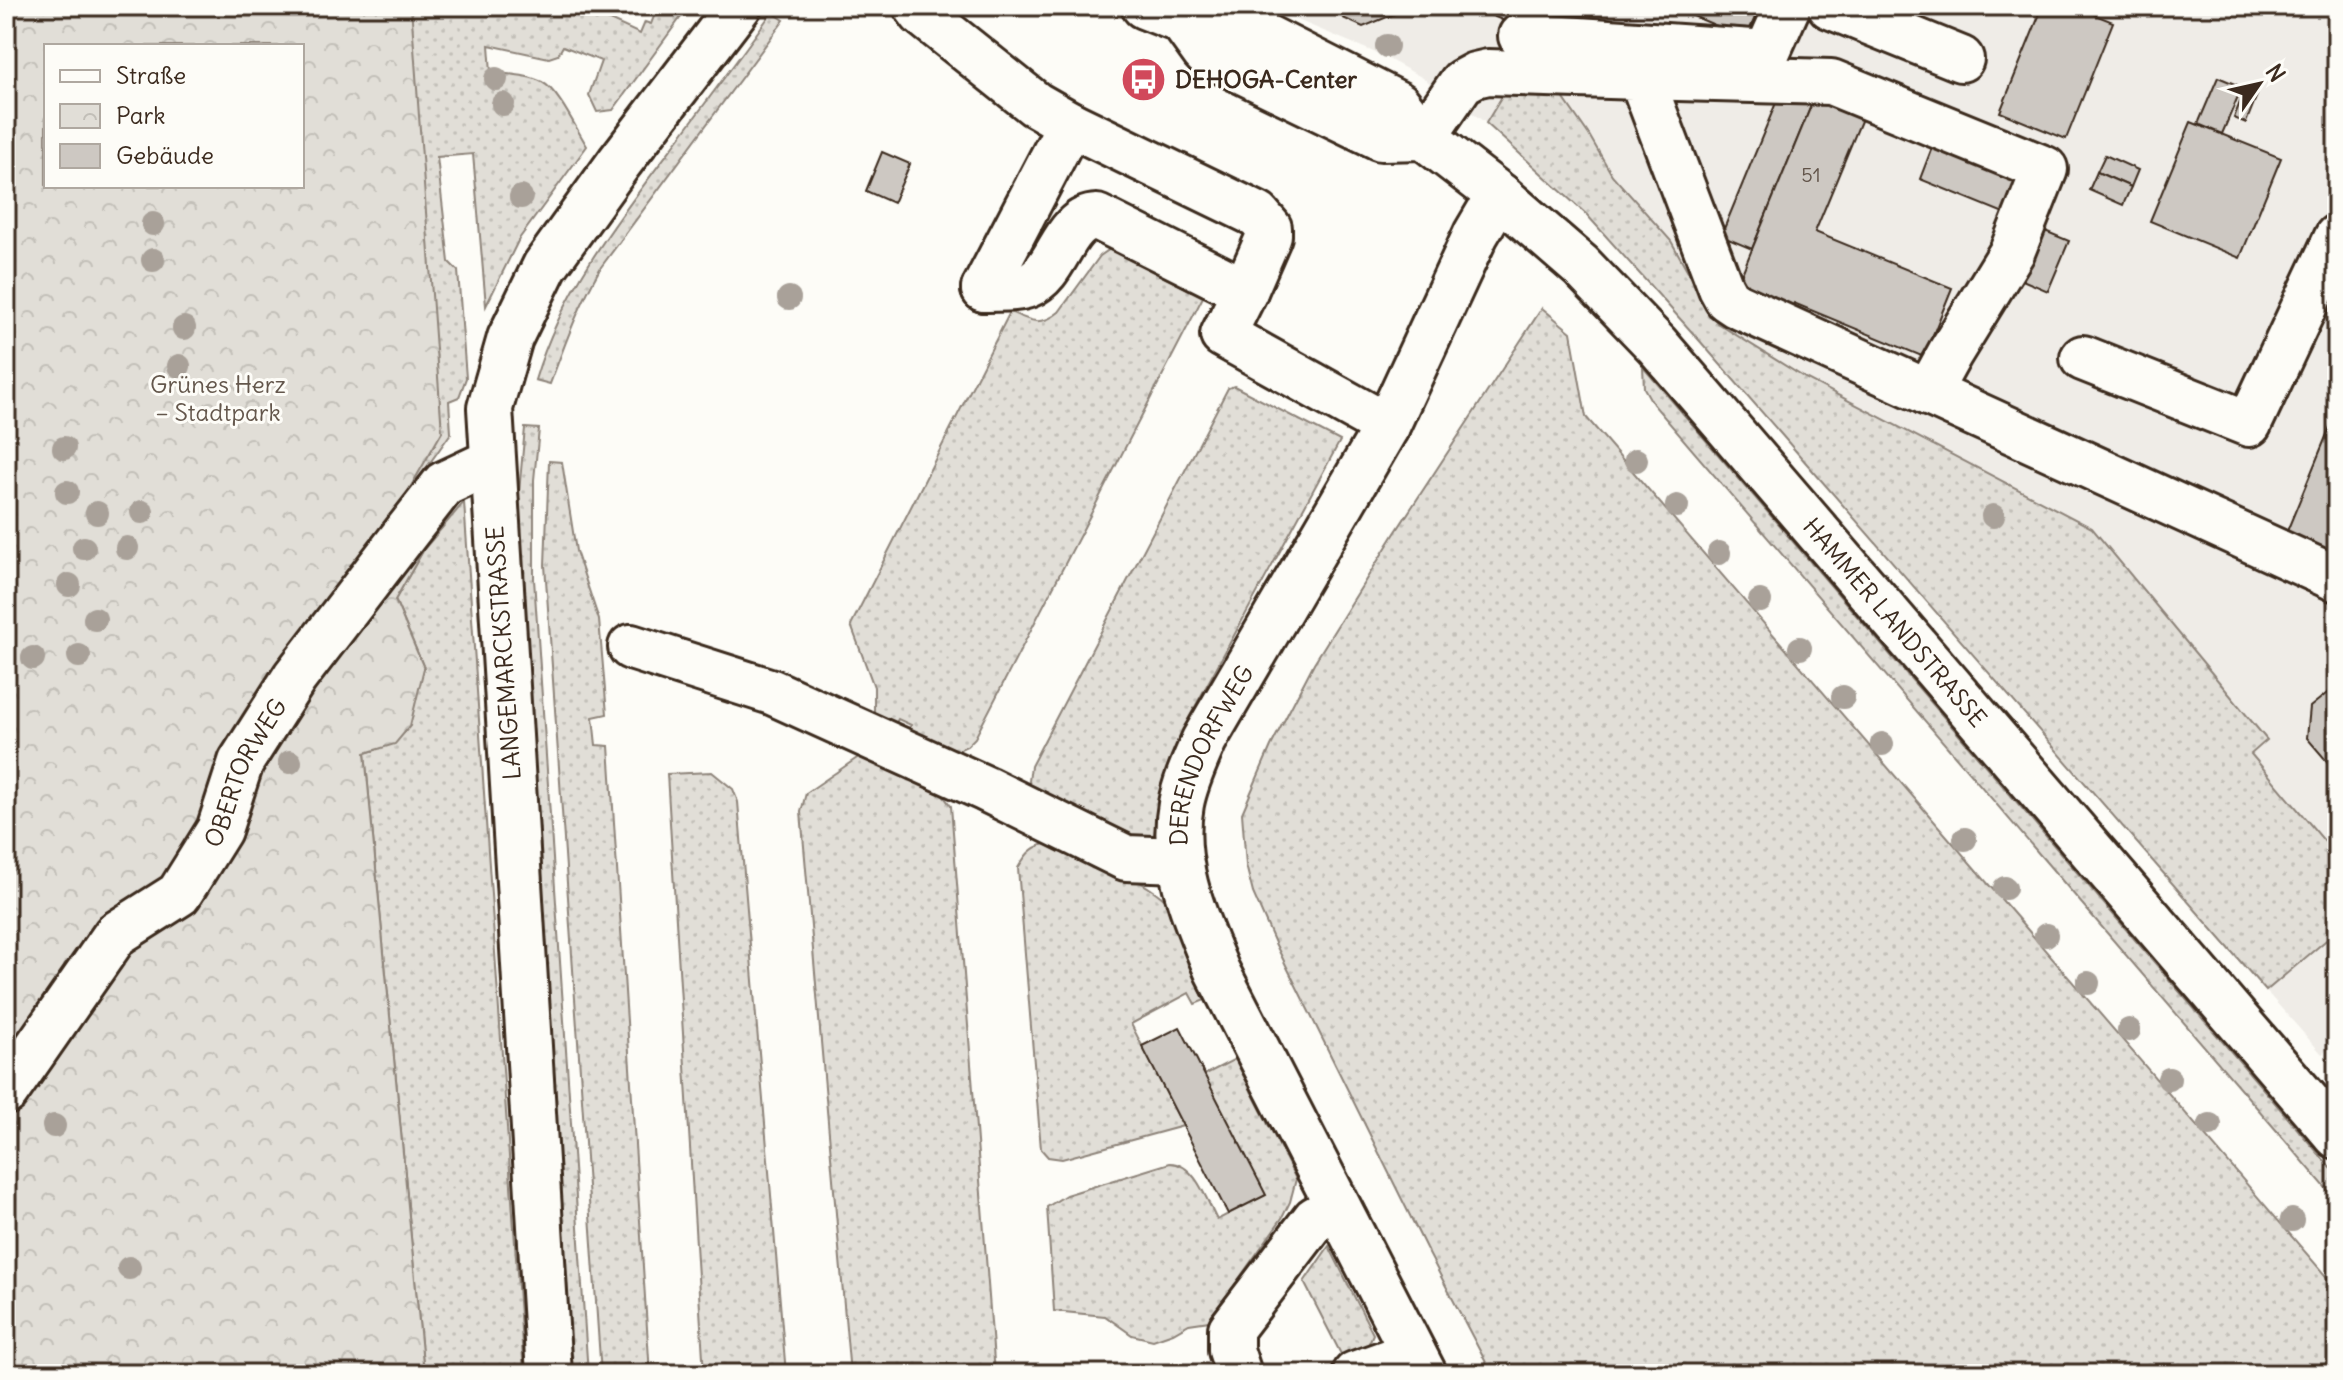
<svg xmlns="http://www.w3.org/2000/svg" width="2343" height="1380" viewBox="0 0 2343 1380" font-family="Delius,sans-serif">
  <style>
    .built { fill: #efece7 }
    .grass { fill: url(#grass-dots); stroke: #8e847a; stroke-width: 2 }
    .park { fill: url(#park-crowns); stroke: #8e847a; stroke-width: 2; fill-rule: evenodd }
    .building { fill: #cdc8c2; stroke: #3b2a1e; stroke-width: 2 }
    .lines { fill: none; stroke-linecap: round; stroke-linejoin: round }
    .minor-casing { stroke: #3b2a1e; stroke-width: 50 }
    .major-casing { stroke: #3b2a1e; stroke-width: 50 }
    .minor { stroke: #fdfcf7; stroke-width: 44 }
    .major { stroke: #fdfcf7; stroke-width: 44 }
    .tree { fill: #a9a199 }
    .labels { text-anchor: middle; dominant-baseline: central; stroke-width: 6; stroke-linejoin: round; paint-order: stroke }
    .number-label { font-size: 20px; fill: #605247 }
    .poi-label { font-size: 24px; font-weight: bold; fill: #3b2a1e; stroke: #fdfcf7; text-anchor: start }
    .park-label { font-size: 24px; fill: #64574c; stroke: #fdfcf7 }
    .street-label { font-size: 24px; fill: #3b2a1e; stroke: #fdfcf7 }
  </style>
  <defs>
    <pattern id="grass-dots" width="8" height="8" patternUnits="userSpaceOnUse" patternTransform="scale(2)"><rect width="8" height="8" fill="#e1ded7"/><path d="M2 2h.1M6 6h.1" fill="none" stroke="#c2bfb8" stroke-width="1.8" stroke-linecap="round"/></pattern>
    <pattern id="park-crowns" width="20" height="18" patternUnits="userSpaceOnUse" patternTransform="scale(2)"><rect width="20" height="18" fill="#e1ded7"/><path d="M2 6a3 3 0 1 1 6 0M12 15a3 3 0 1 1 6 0" fill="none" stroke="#c2bfb8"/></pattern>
  </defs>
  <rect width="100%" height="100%" fill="#fdfcf7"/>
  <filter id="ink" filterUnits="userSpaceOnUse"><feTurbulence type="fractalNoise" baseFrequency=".0125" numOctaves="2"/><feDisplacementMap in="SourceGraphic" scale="16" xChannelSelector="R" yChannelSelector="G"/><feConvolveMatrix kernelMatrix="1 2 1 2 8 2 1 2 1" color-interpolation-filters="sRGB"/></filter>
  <g filter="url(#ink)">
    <g class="built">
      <path d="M 1264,6 L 2337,6 L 2337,856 L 2251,754 L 2267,740 L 1805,378 L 1717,323 L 1671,241 L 1612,175 L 1589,135 L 1562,96 L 1504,95 L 1486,123 L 1423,78 L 1381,55 Z"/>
      <path d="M 2337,932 L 2337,1042 L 2322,1054 L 2266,991 Z"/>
    </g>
    <g class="grass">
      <path d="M 288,6 L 579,6 L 640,34 L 645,22 L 651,24 L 658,6 L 689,6 L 613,110 L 597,112 L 589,95 L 601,61 L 563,46 L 558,55 L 549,58 L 489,45 L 491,72 C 508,75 527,74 542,82 C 559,91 576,129 587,146 L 519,239 L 486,306 L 473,154 L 437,157 L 449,262 L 458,271 L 466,378 L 459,397 L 449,401 L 451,433 L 227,749 L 302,186 L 302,46 Z"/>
      <path d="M 772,12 L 784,20 L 601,267 C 579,305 565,344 550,384 L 535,380 C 561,292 619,217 674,145 C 707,101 740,57 772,12 Z"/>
      <path d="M 1531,90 L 1562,96 L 1589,135 L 1612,175 L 1671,241 L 1717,323 L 1805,378 L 2092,528 L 2267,740 L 2251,754 L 2337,856 L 2337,931 L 2266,991 L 1699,340 L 1587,215 L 1486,123 L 1503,95 Z"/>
      <path d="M 1110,249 L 1203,297 L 975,738 L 967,746 L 950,754 L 908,732 L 911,725 L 898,719 L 896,723 L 874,717 L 874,687 L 851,625 L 1010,312 C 1030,321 1041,327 1059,312 L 1100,256 Z"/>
      <path d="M 1542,308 L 1571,332 L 1586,417 L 2337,1289 L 2337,1374 L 1492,1374 L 1426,1248 L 1275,943 L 1253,893 L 1246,865 L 1242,813 L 1271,746 L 1314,663 L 1395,533 Z"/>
      <path d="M 1643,367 L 2337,1175 L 2337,1201 L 1653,404 L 1644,388 Z"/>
      <path d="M 1234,386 L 1340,441 L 1189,718 C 1171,759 1160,790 1154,835 L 1114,837 L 1031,791 L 1029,781 L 1031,766 L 1228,388 Z"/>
      <path d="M 525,428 L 539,429 L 534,480 L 534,579 L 588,1374 L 573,1374 L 569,1324 L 518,503 Z"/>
      <path d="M 549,461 L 562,462 L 576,551 L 599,620 L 607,714 L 593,717 L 596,745 L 609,746 L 650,1374 L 601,1374 L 545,565 Z"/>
      <path d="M 464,502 L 524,1374 L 424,1374 L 365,753 L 376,750 L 424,668 L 395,600 L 424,549 Z"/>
      <path d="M 860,756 C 892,768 932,776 951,806 L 995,1374 L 850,1374 L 801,812 L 806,793 Z"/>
      <path d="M 712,772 L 733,789 L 738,802 L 786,1374 L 704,1374 L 667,774 Z"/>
      <path d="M 1044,844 C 1073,845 1151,883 1170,905 L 1193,976 L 1205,1000 L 1195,1004 L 1189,993 L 1131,1024 L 1183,1126 L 1062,1159 L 1048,1157 L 1041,1149 L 1018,868 C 1025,856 1030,848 1044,844 Z"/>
      <path d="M 1235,1059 L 1296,1179 L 1290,1202 L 1282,1218 L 1209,1321 L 1189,1324 L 1173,1333 L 1153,1340 L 1132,1335 L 1105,1316 L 1054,1311 L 1047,1207 L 1066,1195 L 1170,1163 C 1195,1163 1207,1201 1217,1220 L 1265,1195 L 1204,1075 Z"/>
      <path d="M 1329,1246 L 1373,1334 L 1365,1352 L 1343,1358 L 1304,1282 Z"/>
    </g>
    <path class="park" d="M 6,6 L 411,6 L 442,432 L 395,514 L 424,549 L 395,600 L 424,668 L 410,726 L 395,744 L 365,753 L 424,1374 L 6,1374 ZM 46,46 L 302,46 L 302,186 L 46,186 Z"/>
    <g class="building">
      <path d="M 1336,6 L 1414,6 L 1363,27 L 1343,18 Z"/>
      <path d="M 1469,6 L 1523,6 L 1514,25 Z"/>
      <path d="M 1669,6 L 1760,6 L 1746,38 Z"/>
      <path d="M 2043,6 L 2073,6 L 2113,22 L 2066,139 L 2000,112 Z"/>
      <path d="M 2218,77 L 2242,87 L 2222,134 L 2198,124 Z"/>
      <path d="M 2245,89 L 2257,95 L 2246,123 L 2234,118 Z"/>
      <path d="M 1780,93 L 1811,106 L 1752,249 L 1721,236 Z"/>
      <path d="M 1815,96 L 1863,116 L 1815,232 L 1952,288 L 1924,357 L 1794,303 L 1789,316 L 1734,293 Z"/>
      <path d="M 2191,122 L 2281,158 L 2240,258 L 2150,221 Z"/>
      <path d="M 1933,145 L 2025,182 L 2011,216 L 1920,179 Z"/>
      <path d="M 882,152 L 910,164 L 893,203 L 866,191 Z"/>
      <path d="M 2105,155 L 2138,170 L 2131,187 L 2097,172 Z"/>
      <path d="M 2097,172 L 2131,187 L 2123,205 L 2089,190 Z"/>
      <path d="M 2033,226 L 2069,241 L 2048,291 L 2013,276 Z"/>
      <path d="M 2337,410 L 2337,557 L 2285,536 Z"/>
      <path d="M 2337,685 L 2337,773 L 2307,738 L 2310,707 Z"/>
      <path d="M 1180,1027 L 1266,1195 L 1228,1214 L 1142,1046 Z"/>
    </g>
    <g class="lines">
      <defs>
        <g id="minor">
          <path d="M 916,6 L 922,14 L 1035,104 L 1070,124 L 1258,215 L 1269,228 L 1269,236 L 1245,291"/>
          <path id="s1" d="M 1144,6 L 1182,21 L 1226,17 L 1398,104 L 1424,137 L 1499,195 L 1581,266 L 1657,345 L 2337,1136"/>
          <path d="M 1830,6 L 1961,59"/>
          <path d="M 1182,21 L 1205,53 L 1381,138 L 1424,137"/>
          <path d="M 1521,36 L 1767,53 L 1788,6"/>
          <path d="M 1641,77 L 1831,82 L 2045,169 L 2012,252 L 1950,353 L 1928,393"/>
          <path d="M 1424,137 L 1462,82 L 1475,75 L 1488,72 L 1641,77 L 1721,288 L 1727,299 L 1736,305 L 2337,579"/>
          <path d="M 984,289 C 998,288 1016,290 1028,285 C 1059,273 1062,218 1097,217 L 1245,291 L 1223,335 L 1387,426"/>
          <path d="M 984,289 L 1070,124"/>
          <path d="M 2083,358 L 2249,424 L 2337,237"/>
          <path d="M 631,647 L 772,692 L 986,789 L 1126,858 L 1180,860"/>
          <path id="s2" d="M 6,1092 L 116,934 L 179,894 L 219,830 L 241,762 L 295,677 L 408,530 L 444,484 L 491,462"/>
          <path d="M 1239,1374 L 1231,1350 L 1231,1329 L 1315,1219 L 1336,1207"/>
          <path d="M 1355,1374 L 1413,1353"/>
          <path id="s3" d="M 1424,1374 L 1217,971 C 1195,918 1170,863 1181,804 C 1185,782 1195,761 1204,740 L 1387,426 L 1476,234 L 1499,195"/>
        </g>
        <path id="major" d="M 549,1374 L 490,408 L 510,338 L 545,266 L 619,163 L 739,6"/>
      </defs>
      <use href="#minor" class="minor-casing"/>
      <use href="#major" class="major-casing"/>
      <use href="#minor" class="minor"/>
      <use href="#major" class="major"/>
    </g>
    <g class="tree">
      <circle cx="1387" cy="46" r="12"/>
      <circle cx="496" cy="79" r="12"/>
      <circle cx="503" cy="104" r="12"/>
      <circle cx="521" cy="197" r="12"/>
      <circle cx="153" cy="224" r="12"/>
      <circle cx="153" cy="260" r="12"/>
      <circle cx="789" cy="298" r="12"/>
      <circle cx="184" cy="328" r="12"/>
      <circle cx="179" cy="366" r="12"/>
      <circle cx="64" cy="448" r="12"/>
      <circle cx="1636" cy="460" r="12"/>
      <circle cx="67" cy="492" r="12"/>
      <circle cx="1677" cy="506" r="12"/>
      <circle cx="142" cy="512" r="12"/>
      <circle cx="97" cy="513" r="12"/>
      <circle cx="1993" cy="516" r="12"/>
      <circle cx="84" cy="548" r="12"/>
      <circle cx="127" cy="548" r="12"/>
      <circle cx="1719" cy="553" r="12"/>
      <circle cx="69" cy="585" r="12"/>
      <circle cx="1760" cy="601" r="12"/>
      <circle cx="95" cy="619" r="12"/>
      <circle cx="1800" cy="648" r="12"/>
      <circle cx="79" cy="656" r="12"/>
      <circle cx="33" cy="658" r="12"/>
      <circle cx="1843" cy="697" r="12"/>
      <circle cx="1882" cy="744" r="12"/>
      <circle cx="290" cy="762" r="12"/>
      <circle cx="1965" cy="839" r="12"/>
      <circle cx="2005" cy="888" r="12"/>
      <circle cx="2046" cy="935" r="12"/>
      <circle cx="2088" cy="983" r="12"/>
      <circle cx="2129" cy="1030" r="12"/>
      <circle cx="2169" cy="1079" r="12"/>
      <circle cx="2210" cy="1125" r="12"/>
      <circle cx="54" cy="1126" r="12"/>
      <circle cx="2292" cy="1220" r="12"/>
      <circle cx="129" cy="1268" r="12"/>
    </g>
  </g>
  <defs>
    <symbol id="bus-disc" viewBox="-11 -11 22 22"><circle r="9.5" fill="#d1495b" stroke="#fdfcf7"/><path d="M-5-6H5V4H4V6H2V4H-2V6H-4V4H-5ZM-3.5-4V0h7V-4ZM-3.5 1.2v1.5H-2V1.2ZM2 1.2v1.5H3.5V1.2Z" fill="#fff"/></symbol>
  </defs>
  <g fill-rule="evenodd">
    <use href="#bus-disc" x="1118" y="54" width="51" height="51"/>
  </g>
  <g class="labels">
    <g class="number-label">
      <text x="1811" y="174">51</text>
    </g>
    <g class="poi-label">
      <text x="1175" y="79">DEHOGA-Center</text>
    </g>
    <g class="park-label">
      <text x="218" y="384">Grünes Herz<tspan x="218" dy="28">– Stadtpark</tspan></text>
    </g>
    <g class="street-label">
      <text stroke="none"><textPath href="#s1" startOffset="998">HAMMER LANDSTRASSE</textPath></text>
      <text transform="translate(503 653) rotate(-94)">LANGEMARCKSTRASSE</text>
      <text stroke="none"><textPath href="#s3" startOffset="682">DERENDORFWEG</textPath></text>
      <text stroke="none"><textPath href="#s2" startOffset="406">OBERTORWEG</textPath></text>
    </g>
  </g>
  <rect width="2343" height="1380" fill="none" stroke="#fdfcf7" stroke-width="32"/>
  <rect x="16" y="16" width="2311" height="1348" fill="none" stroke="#3b2a1e" stroke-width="3" filter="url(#ink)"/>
  <rect x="44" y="44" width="260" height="144" fill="#fdfcf7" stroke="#afa8a0" stroke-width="2"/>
  <rect x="60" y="70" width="40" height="12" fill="#fdfcf7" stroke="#afa8a0" stroke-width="2"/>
  <text x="116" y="84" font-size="24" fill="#3b2a1e">Straße</text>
  <rect x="60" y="104" width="40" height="24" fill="url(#park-crowns)" stroke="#afa8a0" stroke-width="2"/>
  <text x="116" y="124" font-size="24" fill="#3b2a1e">Park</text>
  <rect x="60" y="144" width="40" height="24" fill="#cdc8c2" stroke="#afa8a0" stroke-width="2"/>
  <text x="116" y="164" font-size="24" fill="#3b2a1e">Gebäude</text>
  <g transform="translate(2259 84) rotate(56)" stroke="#fdfcf7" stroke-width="6" paint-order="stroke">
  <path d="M0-6L14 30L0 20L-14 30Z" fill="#3b2a1e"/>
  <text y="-12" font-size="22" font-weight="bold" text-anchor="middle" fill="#3b2a1e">N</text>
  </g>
</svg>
